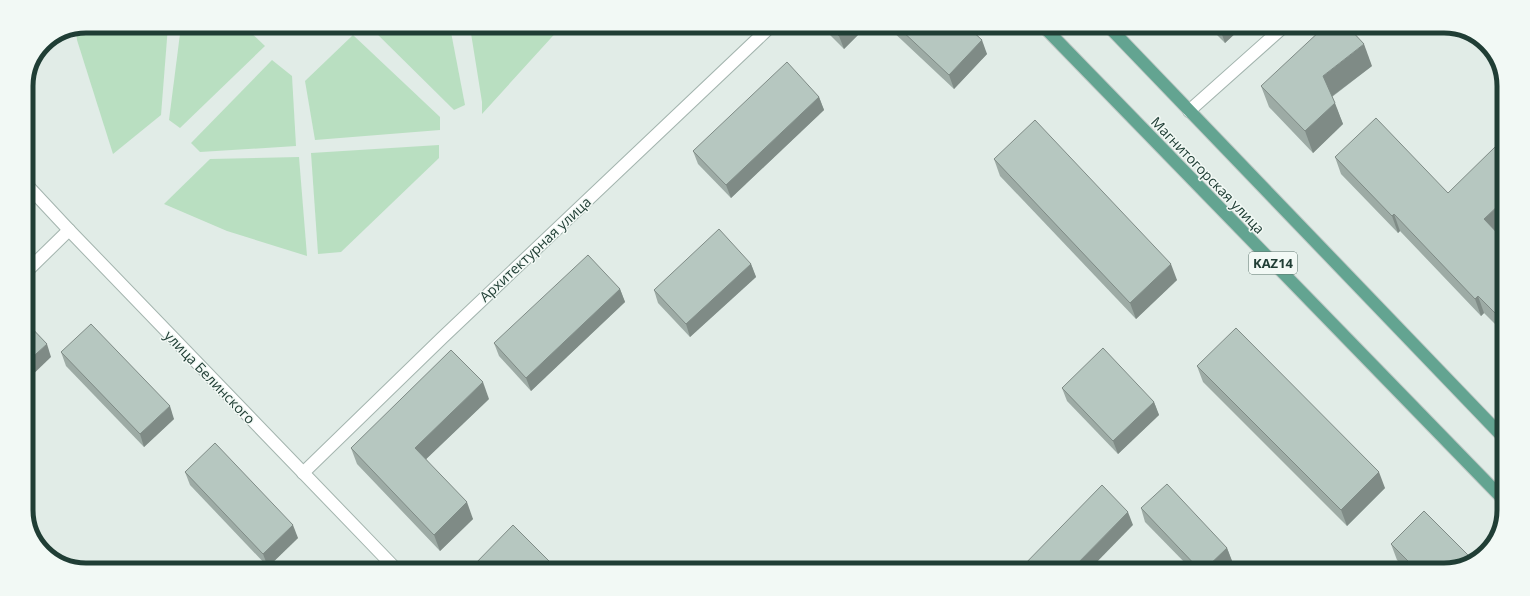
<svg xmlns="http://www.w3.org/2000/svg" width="1530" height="596" viewBox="0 0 1530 596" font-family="'Open Sans',sans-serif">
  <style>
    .green { fill: #b9dfc1 }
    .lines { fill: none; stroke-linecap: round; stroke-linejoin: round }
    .minor-casing { stroke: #a3b4ae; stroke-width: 14 }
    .major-casing { stroke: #c1c9c6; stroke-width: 14 }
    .minor { stroke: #fff; stroke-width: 12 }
    .major { stroke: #63a491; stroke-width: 12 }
    .wall { fill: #9daba5 }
    .shaded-wall { fill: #7f8b86 }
    .building { fill: #b6c7c0; stroke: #7f8b86 }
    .labels { text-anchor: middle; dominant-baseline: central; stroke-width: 3; stroke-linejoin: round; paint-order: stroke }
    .shield { fill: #f2f9f5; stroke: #5f766f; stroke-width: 1 }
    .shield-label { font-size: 13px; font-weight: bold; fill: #203e35 }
    .street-label { font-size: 14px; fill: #203e35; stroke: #f2f9f5 }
    .rim { fill: none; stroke: #203e35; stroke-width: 5 }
  </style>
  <rect width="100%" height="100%" fill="#e1ece7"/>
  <g class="green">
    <path d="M 86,26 L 168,26 L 161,115 L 113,154 L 77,40 L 76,30 Z"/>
    <path d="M 181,26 L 247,29 L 265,46 L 180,128 L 169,120 Z"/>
    <path d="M 370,27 L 450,27 L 465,105 L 454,110 Z"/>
    <path d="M 470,27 L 561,27 L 482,114 L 482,102 Z"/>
    <path d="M 353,35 L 440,117 L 440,130 L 315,140 L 305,81 Z"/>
    <path d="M 272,60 L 292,76 L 296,146 L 200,152 L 191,143 Z"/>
    <path d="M 439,145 L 439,158 L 341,252 L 318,254 L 311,153 Z"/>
    <path d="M 299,157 L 307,256 L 227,231 L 164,204 L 210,159 Z"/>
  </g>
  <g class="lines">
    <defs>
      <g id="minor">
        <path d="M 1189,111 L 1281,29"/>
        <path d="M 26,184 L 69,230 L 395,568"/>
        <path d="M 26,272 L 69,230"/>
        <path d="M 303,473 L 442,338 L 769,28"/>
      </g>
      <g id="major">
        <path d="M 1045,28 L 1501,497"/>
        <path d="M 1110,28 L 1501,435"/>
      </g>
    </defs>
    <use href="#minor" class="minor-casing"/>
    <use href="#major" class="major-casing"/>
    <use href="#minor" class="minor"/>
    <use href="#major" class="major"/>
  </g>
  <g class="wall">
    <path d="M 823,28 L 865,28 L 844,49 Z"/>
    <path d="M 889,28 L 969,28 L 987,54 L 954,89 Z"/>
    <path d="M 1211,29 L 1240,29 L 1225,43 Z"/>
    <path d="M 1372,66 L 1332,97 L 1343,124 L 1313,153 L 1269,107 L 1261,86 Z"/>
    <path d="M 819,97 L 824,110 L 731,198 L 698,164 L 693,151 Z"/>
    <path d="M 1335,157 L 1448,193 L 1496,231 L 1503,239 L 1502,331 L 1484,313 L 1481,316 L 1400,231 L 1398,233 L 1341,174 Z"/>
    <path d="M 994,159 L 1177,280 L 1136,319 L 1000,176 Z"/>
    <path d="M 751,264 L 756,277 L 690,337 L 658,303 L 654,290 Z"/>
    <path d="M 620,289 L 625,302 L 531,391 L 499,356 L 494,343 Z"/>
    <path d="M 61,352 L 174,419 L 144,447 L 66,366 Z"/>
    <path d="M 1197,366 L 1385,488 L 1347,526 L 1203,382 Z"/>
    <path d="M 1062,388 L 1154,402 L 1159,415 L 1118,454 L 1067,401 Z"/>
    <path d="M 489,399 L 426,459 L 473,519 L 440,551 L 357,464 L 351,448 Z"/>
    <path d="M 185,472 L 298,538 L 268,567 L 190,485 Z"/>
    <path d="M 1141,508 L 1227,548 L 1232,561 L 1224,569 L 1191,569 L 1145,522 Z"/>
    <path d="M 1391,544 L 1444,570 L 1407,570 L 1397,560 Z"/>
  </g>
  <g class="shaded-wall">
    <path d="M 847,28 L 865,28 L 844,49 L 839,36 Z"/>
    <path d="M 1220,29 L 1240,29 L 1225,43 Z"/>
    <path d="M 982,40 L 987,54 L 954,89 L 949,75 Z"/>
    <path d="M 1364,44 L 1372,66 L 1331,97 L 1323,76 Z"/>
    <path d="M 819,97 L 824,110 L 731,198 L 726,185 Z"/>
    <path d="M 1335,103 L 1343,124 L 1313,153 L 1305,131 Z"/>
    <path d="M 1503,201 L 1503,225 L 1490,236 L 1484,219 Z"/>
    <path d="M 1394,214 L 1400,231 L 1398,233 L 1392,216 Z"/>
    <path d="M 751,264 L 756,277 L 690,337 L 686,324 Z"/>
    <path d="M 1171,264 L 1177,280 L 1136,319 L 1130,303 Z"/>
    <path d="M 620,289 L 625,302 L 531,391 L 526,378 Z"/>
    <path d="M 1478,296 L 1484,313 L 1481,316 L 1475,299 Z"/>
    <path d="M 47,344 L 51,357 L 26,381 L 26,363 Z"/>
    <path d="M 483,382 L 489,399 L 421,464 L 415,448 Z"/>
    <path d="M 1154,402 L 1159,415 L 1118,454 L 1113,441 Z"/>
    <path d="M 170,406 L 174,419 L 144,447 L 140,434 Z"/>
    <path d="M 1379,472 L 1385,488 L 1347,526 L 1341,510 Z"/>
    <path d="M 467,502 L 473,519 L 440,551 L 434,535 Z"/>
    <path d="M 1128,512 L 1133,525 L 1090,569 L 1072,569 Z"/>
    <path d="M 293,525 L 298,538 L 268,567 L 263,554 Z"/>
    <path d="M 1227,548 L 1232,561 L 1224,569 L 1205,569 Z"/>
  </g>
  <g class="building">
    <path d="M 831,28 L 847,28 L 839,36 Z"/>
    <path d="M 899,28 L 969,28 L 982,40 L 949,75 Z"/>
    <path d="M 1322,29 L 1350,29 L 1364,44 L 1323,76 L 1335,103 L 1305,131 L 1261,86 Z"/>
    <path d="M 787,62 L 819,97 L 726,185 L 693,151 Z"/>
    <path d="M 1376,118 L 1448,193 L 1495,147 L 1503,156 L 1503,201 L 1484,219 L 1503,239 L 1502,320 L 1478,296 L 1475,299 L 1394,214 L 1392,216 L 1335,157 Z"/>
    <path d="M 1035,120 L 1171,264 L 1130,303 L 994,159 Z"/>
    <path d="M 719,229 L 751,264 L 686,324 L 654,290 Z"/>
    <path d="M 588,255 L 620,289 L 526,378 L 494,343 Z"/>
    <path d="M 26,322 L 47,344 L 26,363 Z"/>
    <path d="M 91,324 L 170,406 L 140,434 L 61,352 Z"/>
    <path d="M 1236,328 L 1379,472 L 1341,510 L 1197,366 Z"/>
    <path d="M 1103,348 L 1154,402 L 1113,441 L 1062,388 Z"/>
    <path d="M 451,350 L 483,382 L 415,448 L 467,502 L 434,535 L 351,448 Z"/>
    <path d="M 215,443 L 293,525 L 263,554 L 185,472 Z"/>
    <path d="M 1167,484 L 1227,548 L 1205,569 L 1199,569 L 1141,508 Z"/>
    <path d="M 1102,485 L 1128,512 L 1072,569 L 1020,569 Z"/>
    <path d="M 1424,511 L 1473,560 L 1444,570 L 1417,570 L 1391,544 Z"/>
    <path d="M 513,525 L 556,568 L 475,568 L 473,566 Z"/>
  </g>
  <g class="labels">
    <rect class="shield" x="1249" y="252" width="48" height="22" rx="3"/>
    <g class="shield-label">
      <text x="1273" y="263">KAZ14</text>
    </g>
    <g class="street-label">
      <text transform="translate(1208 175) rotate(46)">Магнитогорская улица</text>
      <text transform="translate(535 249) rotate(-43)">Архитектурная улица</text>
      <text transform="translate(210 377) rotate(46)">улица Белинского</text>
    </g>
  </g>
  <path d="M0 0H1530V596H0ZM86 33H1444A53 53 0 0 1 1497 86V510A53 53 0 0 1 1444 563H86A53 53 0 0 1 33 510V86A53 53 0 0 1 86 33Z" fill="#f2f9f5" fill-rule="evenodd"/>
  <path class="rim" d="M86 33H1444A53 53 0 0 1 1497 86V510A53 53 0 0 1 1444 563H86A53 53 0 0 1 33 510V86A53 53 0 0 1 86 33Z"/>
</svg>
